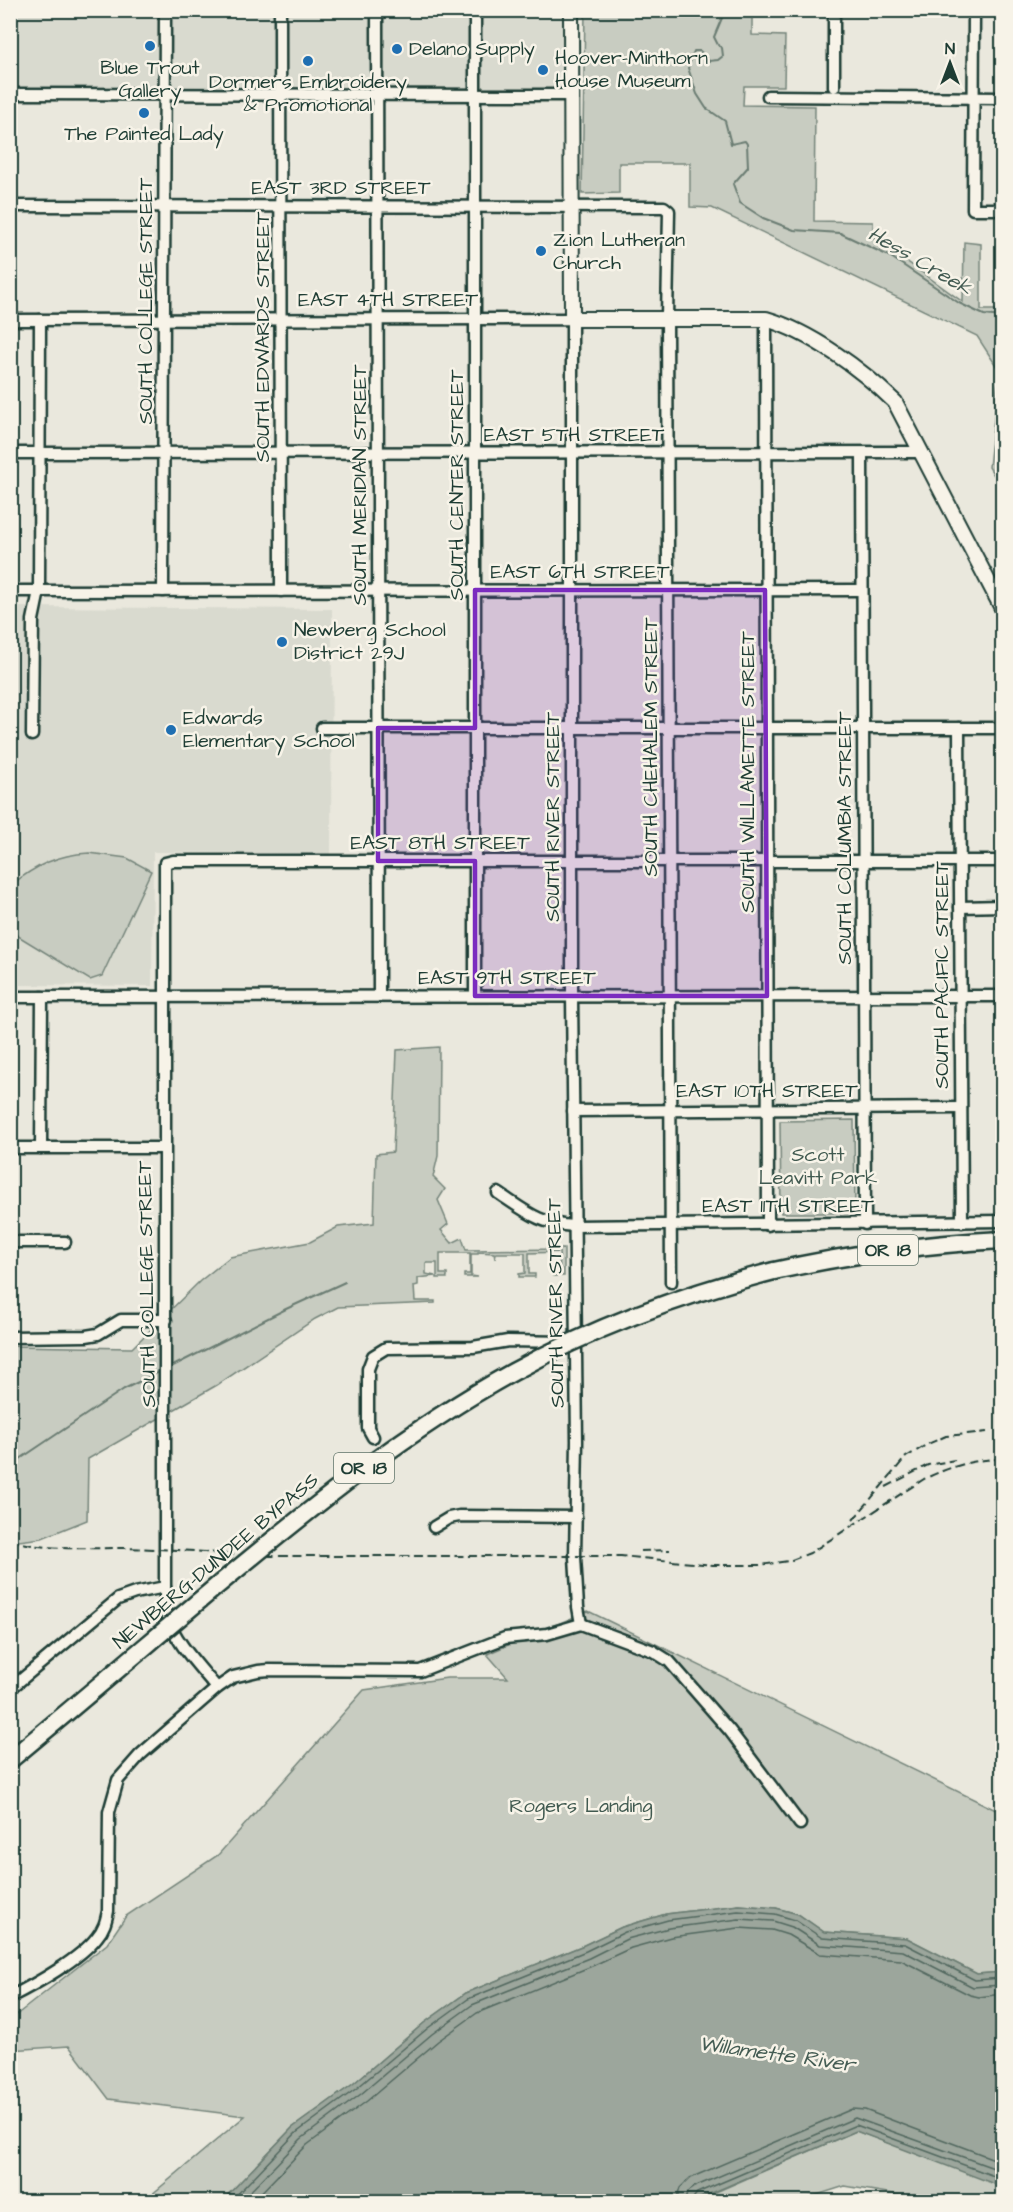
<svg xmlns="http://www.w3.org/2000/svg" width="1013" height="2212" viewBox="0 0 1013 2212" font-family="'Architects Daughter',sans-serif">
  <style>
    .built { fill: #d9dacf }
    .green { fill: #c8ccc1; stroke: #74847a; stroke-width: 1.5 }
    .water { fill: #9ca69c; stroke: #6a7c72; stroke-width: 1.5 }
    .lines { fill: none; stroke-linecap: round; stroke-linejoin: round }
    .shore { stroke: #51675e; stroke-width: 1.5 }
    .stream { stroke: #6a7c72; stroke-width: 2 }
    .minor-casing { stroke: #1f3d34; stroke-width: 15 }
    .major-casing { stroke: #1f3d34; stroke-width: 18 }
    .highway-casing { stroke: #1f3d34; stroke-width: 21 }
    .minor { stroke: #f7f3e8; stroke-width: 10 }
    .major { stroke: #f7f3e8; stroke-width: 14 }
    .highway { stroke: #f7f3e8; stroke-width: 16 }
    .rail { stroke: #1f3d34; stroke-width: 2; stroke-dasharray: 9 4.5; stroke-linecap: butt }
    .highway-bridge-casing { stroke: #1f3d34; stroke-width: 21; stroke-linecap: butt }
    .highway-bridge { stroke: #f7f3e8; stroke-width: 16 }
    .marked { fill: #7b2cbf; fill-opacity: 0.2; stroke: #7b2cbf; stroke-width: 4.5; stroke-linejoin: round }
    .poi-dot { fill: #1f6fb2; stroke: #f7f3e8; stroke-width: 2 }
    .labels { text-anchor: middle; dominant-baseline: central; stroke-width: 5; stroke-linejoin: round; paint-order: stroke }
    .shield { fill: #f7f3e8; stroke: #60746a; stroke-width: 1.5 }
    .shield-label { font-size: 18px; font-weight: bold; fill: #1f3d34 }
    .poi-label { font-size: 20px; fill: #1f3d34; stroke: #f7f3e8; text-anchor: start }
    .street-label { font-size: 20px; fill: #1f3d34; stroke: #f7f3e8 }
    .park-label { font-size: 20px; fill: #415a50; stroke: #f7f3e8 }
    .water-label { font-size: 21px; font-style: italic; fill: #445c53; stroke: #f7f3e8 }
  </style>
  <rect width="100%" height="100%" fill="#eae8dd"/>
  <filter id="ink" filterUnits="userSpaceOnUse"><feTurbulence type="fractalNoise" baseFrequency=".0167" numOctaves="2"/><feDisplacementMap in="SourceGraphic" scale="12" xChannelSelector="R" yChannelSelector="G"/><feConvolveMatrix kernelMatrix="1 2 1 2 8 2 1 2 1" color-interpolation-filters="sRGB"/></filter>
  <g filter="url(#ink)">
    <g class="built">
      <path d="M 561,10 L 571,37 L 571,95 L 11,89 L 11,11 Z"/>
      <path d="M 11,607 L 332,609 L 331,854 L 153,852 L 152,986 L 11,985 Z"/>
    </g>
    <g class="green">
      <path d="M 585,11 L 752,11 L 752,35 L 785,36 L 784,86 L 744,86 L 743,105 L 815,106 L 814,221 L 873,222 L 873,237 L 963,302 L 964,242 L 981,244 L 981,310 L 1002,310 L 1002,488 L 989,467 L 999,370 L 977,336 L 712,208 L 690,207 L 690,163 L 619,163 L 619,193 L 582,194 Z"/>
      <path d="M 89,853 L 127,858 L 151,871 L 102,976 L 90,980 L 10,931 L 11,885 C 37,865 56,855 89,853 Z"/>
      <path d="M 439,1047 L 438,1156 L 433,1177 L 445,1189 L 438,1200 L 448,1224 L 441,1230 L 452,1243 L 462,1238 L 466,1250 L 564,1249 L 564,1276 L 553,1276 L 553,1274 L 560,1274 L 559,1252 L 529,1253 L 529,1274 L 535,1274 L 535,1277 L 519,1277 L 519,1274 L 525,1273 L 525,1253 L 496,1253 L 495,1259 L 494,1253 L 478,1252 L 478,1254 L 471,1254 L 471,1276 L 478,1277 L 464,1277 L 464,1274 L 470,1274 L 470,1253 L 440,1253 L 440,1274 L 447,1274 L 447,1278 L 437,1278 L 437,1263 L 426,1263 L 426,1274 L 435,1276 L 418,1278 L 418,1285 L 414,1286 L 415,1301 L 435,1301 L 435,1303 L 338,1307 L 315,1319 L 217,1385 L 88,1459 L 87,1520 L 42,1538 L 11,1542 L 10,1346 L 132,1348 L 200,1281 L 230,1257 L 310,1242 L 338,1227 L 374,1223 L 376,1154 L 393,1152 L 397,1050 Z"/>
      <path d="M 854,1120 L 855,1213 L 781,1213 L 780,1121 Z"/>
      <path d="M 588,1611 L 1002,1813 L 1002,1972 L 977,1974 L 907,1938 L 824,1932 L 798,1914 L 776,1908 L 739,1905 L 666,1914 L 622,1927 L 584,1945 L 466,1993 L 424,2023 L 353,2084 L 292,2128 L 222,2201 L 144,2201 L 245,2116 L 109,2099 L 69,2046 L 11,2050 L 11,2019 L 107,1944 L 126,1916 L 218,1855 L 364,1690 L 447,1678 L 508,1678 L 487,1654 Z"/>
      <path d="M 856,2131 L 1001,2185 L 1002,2202 L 925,2201 L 918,2198 L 845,2186 L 798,2201 L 693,2202 Z"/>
    </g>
    <path class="water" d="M 739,1905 L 776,1908 L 798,1914 L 824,1932 L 907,1938 L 977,1974 L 1002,1972 L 1002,2187 L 856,2131 L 693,2201 L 222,2201 L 292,2128 L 353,2084 L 424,2023 L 466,1993 L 584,1945 L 622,1927 L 666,1914 Z"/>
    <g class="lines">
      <g class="shore">
        <path d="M 230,2202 L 296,2133 L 357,2088 L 428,2028 L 468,1999 L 586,1951 L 625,1932 L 668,1920 L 738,1911 L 775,1914 L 795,1920 L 822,1938 L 905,1944 L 975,1980 L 1002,1978"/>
        <path d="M 240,2202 L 301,2139 L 361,2094 L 432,2034 L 472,2005 L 589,1958 L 627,1939 L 669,1928 L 739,1919 L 773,1921 L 792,1927 L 820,1945 L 903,1951 L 973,1987 L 1002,1985"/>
        <path d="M 252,2202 L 307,2145 L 367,2101 L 438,2041 L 477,2013 L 592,1966 L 631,1948 L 671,1937 L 739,1928 L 772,1930 L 788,1935 L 820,1954 L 901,1960 L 970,1995 L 979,1997 L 1002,1994"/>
        <path d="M 676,2202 L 680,2188 L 690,2178 L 852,2109 L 865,2110 L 1002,2162"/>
        <path d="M 685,2202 L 687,2192 L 694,2187 L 855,2118 L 1002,2171"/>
        <path d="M 693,2202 L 694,2197 L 697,2193 L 856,2125 L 1002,2179"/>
      </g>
      <g class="stream">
        <path d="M 724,13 L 714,37 L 718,45 L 722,48 L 723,56 L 718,60 L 709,61 L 700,51 L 694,51 L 688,68 L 697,94 L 706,108 L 725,121 L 731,144 L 745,141 L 747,144 L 748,167 L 733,184 L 740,203 L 763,218 L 794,230 L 840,233 L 891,257 L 959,303 L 984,315 L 1002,317"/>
        <path d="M 169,1368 L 286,1309 L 345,1282"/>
        <path d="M 10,1468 L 17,1461 L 124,1389 L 161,1371"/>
      </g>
      <defs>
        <g id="minor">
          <path d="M 280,10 L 281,591"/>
          <path d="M 377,10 L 379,996"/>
          <path d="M 475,10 L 475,996"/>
          <path d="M 974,10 L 973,209 L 1002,209"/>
          <path d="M 834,87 L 834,10"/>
          <path d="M 10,94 L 571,95"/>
          <path d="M 768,96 L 1002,98"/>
          <path d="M 10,206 L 664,207 L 669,211 L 667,318 L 671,1282"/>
          <path d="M 766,319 L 768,1225"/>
          <path d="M 10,320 L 572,319 L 572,996 L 577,1441 L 575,1557 L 578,1607 L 581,1624"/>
          <path d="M 10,453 L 922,452"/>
          <path d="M 862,453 L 865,1224"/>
          <path d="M 10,591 L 862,590"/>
          <path d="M 163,591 L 165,10"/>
          <path d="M 322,728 L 1002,728"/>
          <path d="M 959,728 L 962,1222"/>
          <path d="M 32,735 L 33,620 L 39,591 L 40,320"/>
          <path d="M 960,907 L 1002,906"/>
          <path d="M 10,997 L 1002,996"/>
          <path d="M 573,1111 L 961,1108"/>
          <path d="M 10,1148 L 164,1148"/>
          <path d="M 41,1148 L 42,997"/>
          <path d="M 498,1193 C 527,1212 539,1224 574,1226 L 1002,1221"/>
          <path d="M 10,1242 L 65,1242"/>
          <path d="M 10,1337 L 86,1336 L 98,1334 L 121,1320 L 166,1320"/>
          <path d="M 373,1437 L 368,1428 L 368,1369 L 373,1356 L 386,1348 L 473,1347 L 508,1341 L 566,1342"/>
          <path d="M 434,1527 L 449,1518 L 459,1516 L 576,1517"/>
          <path d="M 581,1624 L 653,1651 L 669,1661 L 730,1731 L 800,1824"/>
          <path d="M 217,1688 C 197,1664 175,1642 165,1612 L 165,863 L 173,861 L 1002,861"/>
          <path d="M 10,1689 L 118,1599 L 135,1593 L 165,1587"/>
          <path d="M 10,1997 C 36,1984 80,1959 97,1937 C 104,1929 106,1921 108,1911 L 109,1812 L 118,1780 L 140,1755 L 217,1688 L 233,1677 L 258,1671 L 269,1670 L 420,1671 L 505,1638 L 547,1634 L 581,1624"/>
        </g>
        <path id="major" d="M 571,10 L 572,319 L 766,319 C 811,332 861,369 895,402 L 1002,608"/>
        <path id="highway" d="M 774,1271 C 850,1254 925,1244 1002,1240"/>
      </defs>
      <use href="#minor" class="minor-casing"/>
      <use href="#major" class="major-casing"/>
      <use href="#highway" class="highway-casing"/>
      <use href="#minor" class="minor"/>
      <use href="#major" class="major"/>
      <use href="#highway" class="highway"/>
      <g class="rail">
        <path d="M 886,1487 L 928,1465 L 955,1460"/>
        <path d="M 853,1520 L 906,1457 L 928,1444 L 946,1436 L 987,1432"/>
        <path d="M 10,1540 C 47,1551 87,1548 125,1548 C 165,1549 204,1551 244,1556 L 621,1556 L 713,1565 L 760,1565 L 789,1561 L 810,1553 L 924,1479 C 949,1467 974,1459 1002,1459"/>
        <path d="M 640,1551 L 670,1550"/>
      </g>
      <defs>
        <path id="highway-bridge" d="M 10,1760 C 80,1702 149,1643 218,1585 C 312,1507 406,1431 513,1372 C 595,1327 684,1294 774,1271"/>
      </defs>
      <use href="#highway-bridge" class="highway-bridge-casing"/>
      <use href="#highway-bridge" class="highway-bridge"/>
    </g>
  </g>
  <path class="marked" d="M 475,590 L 765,590 L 767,996 L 475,996 L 475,861 L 378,861 L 378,728 L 475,728 Z"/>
  <g class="poi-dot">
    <circle cx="150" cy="46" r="6"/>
    <circle cx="397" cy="49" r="6"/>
    <circle cx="308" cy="61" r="6"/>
    <circle cx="543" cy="70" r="6"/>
    <circle cx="144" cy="113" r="6"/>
    <circle cx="541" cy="251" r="6"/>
    <circle cx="282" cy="642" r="6"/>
    <circle cx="171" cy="730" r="6"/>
  </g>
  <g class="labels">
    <g class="shield">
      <rect x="858" y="1235" width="60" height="30" rx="4.5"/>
      <rect x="334" y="1453" width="60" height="30" rx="4.5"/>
    </g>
    <g class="shield-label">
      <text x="888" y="1250">OR 18</text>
      <text x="364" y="1468">OR 18</text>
    </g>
    <g class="poi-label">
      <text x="409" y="49">Delano Supply</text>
      <text x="555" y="58">Hoover-Minthorn<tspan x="555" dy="23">House Museum</tspan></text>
      <text x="150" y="68" text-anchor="middle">Blue Trout<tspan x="150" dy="23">Gallery</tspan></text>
      <text x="308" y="82" text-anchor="middle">Dormers Embroidery<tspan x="308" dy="23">&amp; Promotional</tspan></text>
      <text x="144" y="134" text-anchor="middle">The Painted Lady</text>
      <text x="553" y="240">Zion Lutheran<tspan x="553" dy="23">Church</tspan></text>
      <text x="294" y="630">Newberg School<tspan x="294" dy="23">District 29J</tspan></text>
      <text x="183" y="718">Edwards<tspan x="183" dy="23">Elementary School</tspan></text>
    </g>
    <g class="street-label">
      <text x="341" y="188">EAST 3RD STREET</text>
      <text x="388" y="300">EAST 4TH STREET</text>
      <text transform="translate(146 301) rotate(-90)">SOUTH COLLEGE STREET</text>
      <text transform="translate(263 337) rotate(-90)">SOUTH EDWARDS STREET</text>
      <text x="574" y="435">EAST 5TH STREET</text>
      <text transform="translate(360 485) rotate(-90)">SOUTH MERIDIAN STREET</text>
      <text transform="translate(457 485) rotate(-90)">SOUTH CENTER STREET</text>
      <text x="580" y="572">EAST 6TH STREET</text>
      <text transform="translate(651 747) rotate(-90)">SOUTH CHEHALEM STREET</text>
      <text transform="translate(748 772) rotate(-90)">SOUTH WILLAMETTE STREET</text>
      <text transform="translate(553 817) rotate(-90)">SOUTH RIVER STREET</text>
      <text transform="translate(845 838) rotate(-90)">SOUTH COLUMBIA STREET</text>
      <text x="440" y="843">EAST 8TH STREET</text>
      <text transform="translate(942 975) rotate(-90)">SOUTH PACIFIC STREET</text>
      <text x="507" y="978">EAST 9TH STREET</text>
      <text x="767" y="1091">EAST 10TH STREET</text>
      <text x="788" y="1206">EAST 11TH STREET</text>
      <text transform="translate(147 1284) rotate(-91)">SOUTH COLLEGE STREET</text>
      <text transform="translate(556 1303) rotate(-91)">SOUTH RIVER STREET</text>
      <text transform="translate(216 1561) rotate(-40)">NEWBERG-DUNDEE BYPASS</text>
    </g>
    <g class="park-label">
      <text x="818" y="1155">Scott<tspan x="818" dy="23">Leavitt Park</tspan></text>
      <text x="581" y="1806">Rogers Landing</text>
    </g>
    <g class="water-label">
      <text transform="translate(920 261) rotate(30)">Hess Creek</text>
      <text transform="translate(777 2054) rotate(8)">Willamette River</text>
    </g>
  </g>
  <rect width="1013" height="2212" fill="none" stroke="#f7f3e8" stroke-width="36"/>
  <rect x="18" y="18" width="977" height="2176" fill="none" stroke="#1f3d34" stroke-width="2" filter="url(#ink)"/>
  <g transform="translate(950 63)" stroke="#f7f3e8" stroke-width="4.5" paint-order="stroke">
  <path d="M0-4.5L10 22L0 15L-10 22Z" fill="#1f3d34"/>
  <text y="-9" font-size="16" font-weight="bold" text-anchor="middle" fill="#1f3d34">N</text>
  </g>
</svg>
